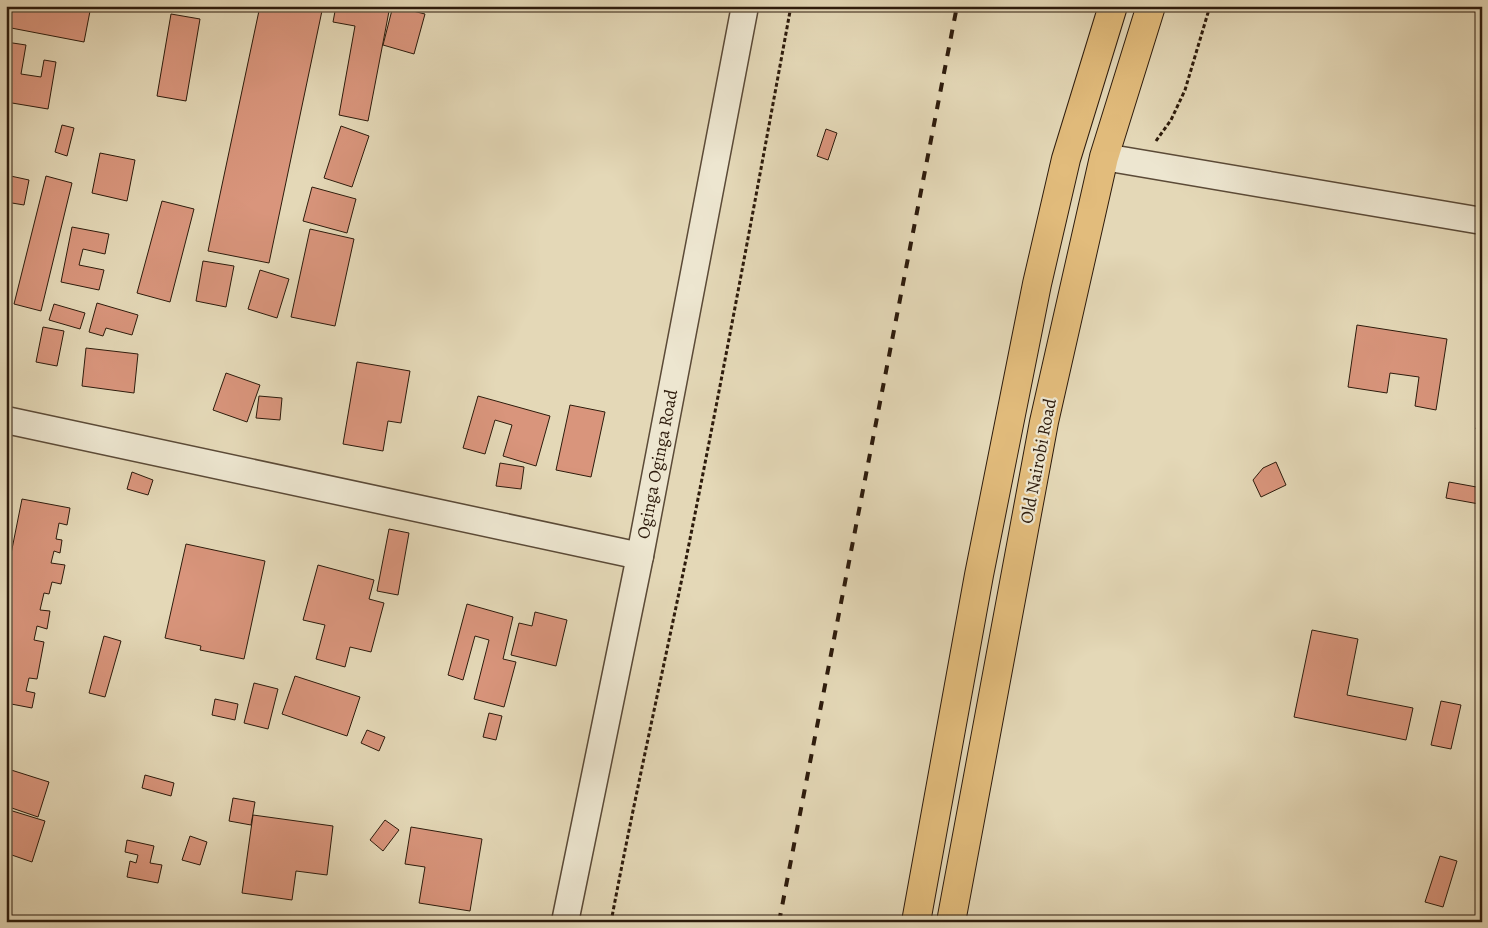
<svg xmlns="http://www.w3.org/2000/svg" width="1488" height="928" viewBox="0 0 1488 928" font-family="Alegreya,serif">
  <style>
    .building { fill: #d9957c; stroke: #2d1b0c }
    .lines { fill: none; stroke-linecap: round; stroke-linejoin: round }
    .minor-casing { stroke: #5b4a37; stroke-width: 29 }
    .highway-casing { stroke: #2d1b0c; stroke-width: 30 }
    .path { stroke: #2d1b0c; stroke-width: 3; stroke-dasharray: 4 2.5; stroke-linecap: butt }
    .minor { stroke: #ede6d0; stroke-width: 26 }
    .highway { stroke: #e2bc7c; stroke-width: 28 }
    .rail { stroke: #2d1b0c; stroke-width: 4; stroke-dasharray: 9 9; stroke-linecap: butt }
    .labels { text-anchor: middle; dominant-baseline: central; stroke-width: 4.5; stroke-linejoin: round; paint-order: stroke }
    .street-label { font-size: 18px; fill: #2d1b0c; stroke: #ede6d0 }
  </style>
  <rect width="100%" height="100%" fill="#e4d8b7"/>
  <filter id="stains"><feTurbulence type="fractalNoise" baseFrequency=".004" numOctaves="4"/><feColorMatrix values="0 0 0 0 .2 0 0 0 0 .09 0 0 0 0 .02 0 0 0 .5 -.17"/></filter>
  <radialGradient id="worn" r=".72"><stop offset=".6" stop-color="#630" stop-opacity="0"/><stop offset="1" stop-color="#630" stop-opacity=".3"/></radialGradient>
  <g class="building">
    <path d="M 6,6 L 91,6 L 84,42 L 6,27 Z"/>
    <path d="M 260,6 L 323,6 L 269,263 L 208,251 Z"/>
    <path d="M 336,6 L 390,6 L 368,121 L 339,115 L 355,26 L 333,22 Z"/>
    <path d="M 393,6 L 425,14 L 414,54 L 383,45 Z"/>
    <path d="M 171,14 L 200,19 L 186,101 L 157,96 Z"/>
    <path d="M 6,42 L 26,45 L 21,74 L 41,77 L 44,60 L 56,62 L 48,109 L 6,102 Z"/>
    <path d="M 62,125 L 74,128 L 67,156 L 55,152 Z"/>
    <path d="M 341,126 L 369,136 L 352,187 L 324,178 Z"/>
    <path d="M 826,129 L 837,133 L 828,160 L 817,156 Z"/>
    <path d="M 100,153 L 135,160 L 127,201 L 92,193 Z"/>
    <path d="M 6,175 L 29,180 L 24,205 L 6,202 Z"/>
    <path d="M 46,176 L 72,183 L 41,311 L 14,304 Z"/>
    <path d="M 312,187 L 356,199 L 347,233 L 303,221 Z"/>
    <path d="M 162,201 L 194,209 L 170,302 L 137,293 Z"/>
    <path d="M 72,227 L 109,234 L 105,254 L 83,249 L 79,265 L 104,270 L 99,290 L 61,282 Z"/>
    <path d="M 310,229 L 354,239 L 335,326 L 291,317 Z"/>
    <path d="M 203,261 L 234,266 L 226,307 L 196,301 Z"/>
    <path d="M 260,270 L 289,279 L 277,318 L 248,309 Z"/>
    <path d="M 97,303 L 138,315 L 132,335 L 106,328 L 103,336 L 89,332 Z"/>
    <path d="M 54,304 L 85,313 L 80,329 L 49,320 Z"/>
    <path d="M 1357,325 L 1447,339 L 1436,410 L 1415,406 L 1419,377 L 1390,373 L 1387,393 L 1348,387 Z"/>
    <path d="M 43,327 L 64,331 L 57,366 L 36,362 Z"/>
    <path d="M 86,348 L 138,354 L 134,393 L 82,386 Z"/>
    <path d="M 357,362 L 410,371 L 401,423 L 388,421 L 383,451 L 343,444 Z"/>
    <path d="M 226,373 L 260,385 L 247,422 L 213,410 Z"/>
    <path d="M 259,396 L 282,398 L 280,420 L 256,418 Z"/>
    <path d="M 478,396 L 550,416 L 536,466 L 503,456 L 512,425 L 495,420 L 485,454 L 463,448 Z"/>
    <path d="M 570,405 L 605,412 L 591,477 L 556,470 Z"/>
    <path d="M 1482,406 L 1482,430 L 1476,429 Z"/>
    <path d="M 1276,462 L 1286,485 L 1261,497 L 1253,480 L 1263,468 Z"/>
    <path d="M 500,463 L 524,467 L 521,489 L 496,486 Z"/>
    <path d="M 132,472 L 153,480 L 148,495 L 127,489 Z"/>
    <path d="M 1449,482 L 1482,488 L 1479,504 L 1446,498 Z"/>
    <path d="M 22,499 L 70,508 L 67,525 L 59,523 L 56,539 L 62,540 L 60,553 L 54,551 L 51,563 L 65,565 L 61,584 L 52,582 L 49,594 L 44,593 L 40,610 L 50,611 L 47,629 L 37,626 L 34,640 L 44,642 L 37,679 L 29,678 L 26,691 L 35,693 L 32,708 L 6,703 L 6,579 Z"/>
    <path d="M 389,529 L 409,533 L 398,595 L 377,591 Z"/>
    <path d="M 186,544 L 265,561 L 244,659 L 200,650 L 201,646 L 165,638 Z"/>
    <path d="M 318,565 L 374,580 L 369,599 L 384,603 L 371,652 L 350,647 L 345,667 L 316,659 L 325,625 L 303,620 Z"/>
    <path d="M 467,604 L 513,617 L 503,659 L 516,662 L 504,707 L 474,699 L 489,640 L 475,636 L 463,680 L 448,675 Z"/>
    <path d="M 535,612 L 567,620 L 556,666 L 511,655 L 519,623 L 532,626 Z"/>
    <path d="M 1312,630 L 1358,639 L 1347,695 L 1413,708 L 1406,740 L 1294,717 Z"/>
    <path d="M 104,636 L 121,641 L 105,697 L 89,693 Z"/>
    <path d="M 295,676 L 360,697 L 347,736 L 282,714 Z"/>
    <path d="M 254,683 L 278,689 L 268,729 L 244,723 Z"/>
    <path d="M 215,699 L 238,704 L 235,720 L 212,715 Z"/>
    <path d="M 1441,701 L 1461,705 L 1451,749 L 1431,745 Z"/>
    <path d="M 489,713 L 502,716 L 496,740 L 483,737 Z"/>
    <path d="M 367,730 L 385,737 L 379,751 L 361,743 Z"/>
    <path d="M 8,769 L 49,782 L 38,817 L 6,806 L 6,775 Z"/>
    <path d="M 145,775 L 174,783 L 171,796 L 142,788 Z"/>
    <path d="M 233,798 L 255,802 L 251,825 L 229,821 Z"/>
    <path d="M 6,809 L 45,821 L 32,862 L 6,853 Z"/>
    <path d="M 253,815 L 333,826 L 327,875 L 296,871 L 292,900 L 242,893 Z"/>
    <path d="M 385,820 L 399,830 L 383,851 L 370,840 Z"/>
    <path d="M 411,827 L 482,839 L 470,911 L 419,903 L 425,867 L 405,864 Z"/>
    <path d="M 190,836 L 207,842 L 200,865 L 182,860 Z"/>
    <path d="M 127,840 L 154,846 L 150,863 L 162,865 L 158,883 L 127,877 L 130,861 L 136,863 L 138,855 L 125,852 Z"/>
    <path d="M 1440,856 L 1457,861 L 1443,907 L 1425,902 Z"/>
  </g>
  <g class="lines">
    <defs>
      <g id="minor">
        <path d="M 1104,157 L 1482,221"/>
        <path d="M 6,420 L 640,556"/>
        <path d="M 565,922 L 640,556 L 745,6"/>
      </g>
      <g id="highway">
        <path d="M 916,922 L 979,575 L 1037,284 L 1066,159 L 1113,6"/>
        <path d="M 951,922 L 1044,422 L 1104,157 L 1151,6"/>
      </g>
    </defs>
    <use href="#minor" class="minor-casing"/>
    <use href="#highway" class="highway-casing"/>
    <g class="path">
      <path d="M 1156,141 L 1171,120 L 1185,90 L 1210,6"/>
      <path d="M 611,922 C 634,800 661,680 686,559 C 723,375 757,191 791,6"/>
    </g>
    <use href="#minor" class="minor"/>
    <use href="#highway" class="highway"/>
    <path class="rail" d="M 779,922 L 957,6"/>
  </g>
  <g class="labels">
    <g class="street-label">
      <text transform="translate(1038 461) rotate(-79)">Old Nairobi Road</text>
      <text transform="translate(657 464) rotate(-79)">Oginga Oginga Road</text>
    </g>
  </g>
  <rect width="1488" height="928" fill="none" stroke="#e4d8b7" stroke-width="25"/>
  <rect x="8" y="8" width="1473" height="913" fill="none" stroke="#2d1b0c" stroke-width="2.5"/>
  <rect x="12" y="12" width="1463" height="903" fill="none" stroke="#2d1b0c"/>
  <rect width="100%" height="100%" filter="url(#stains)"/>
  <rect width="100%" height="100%" fill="url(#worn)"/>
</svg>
